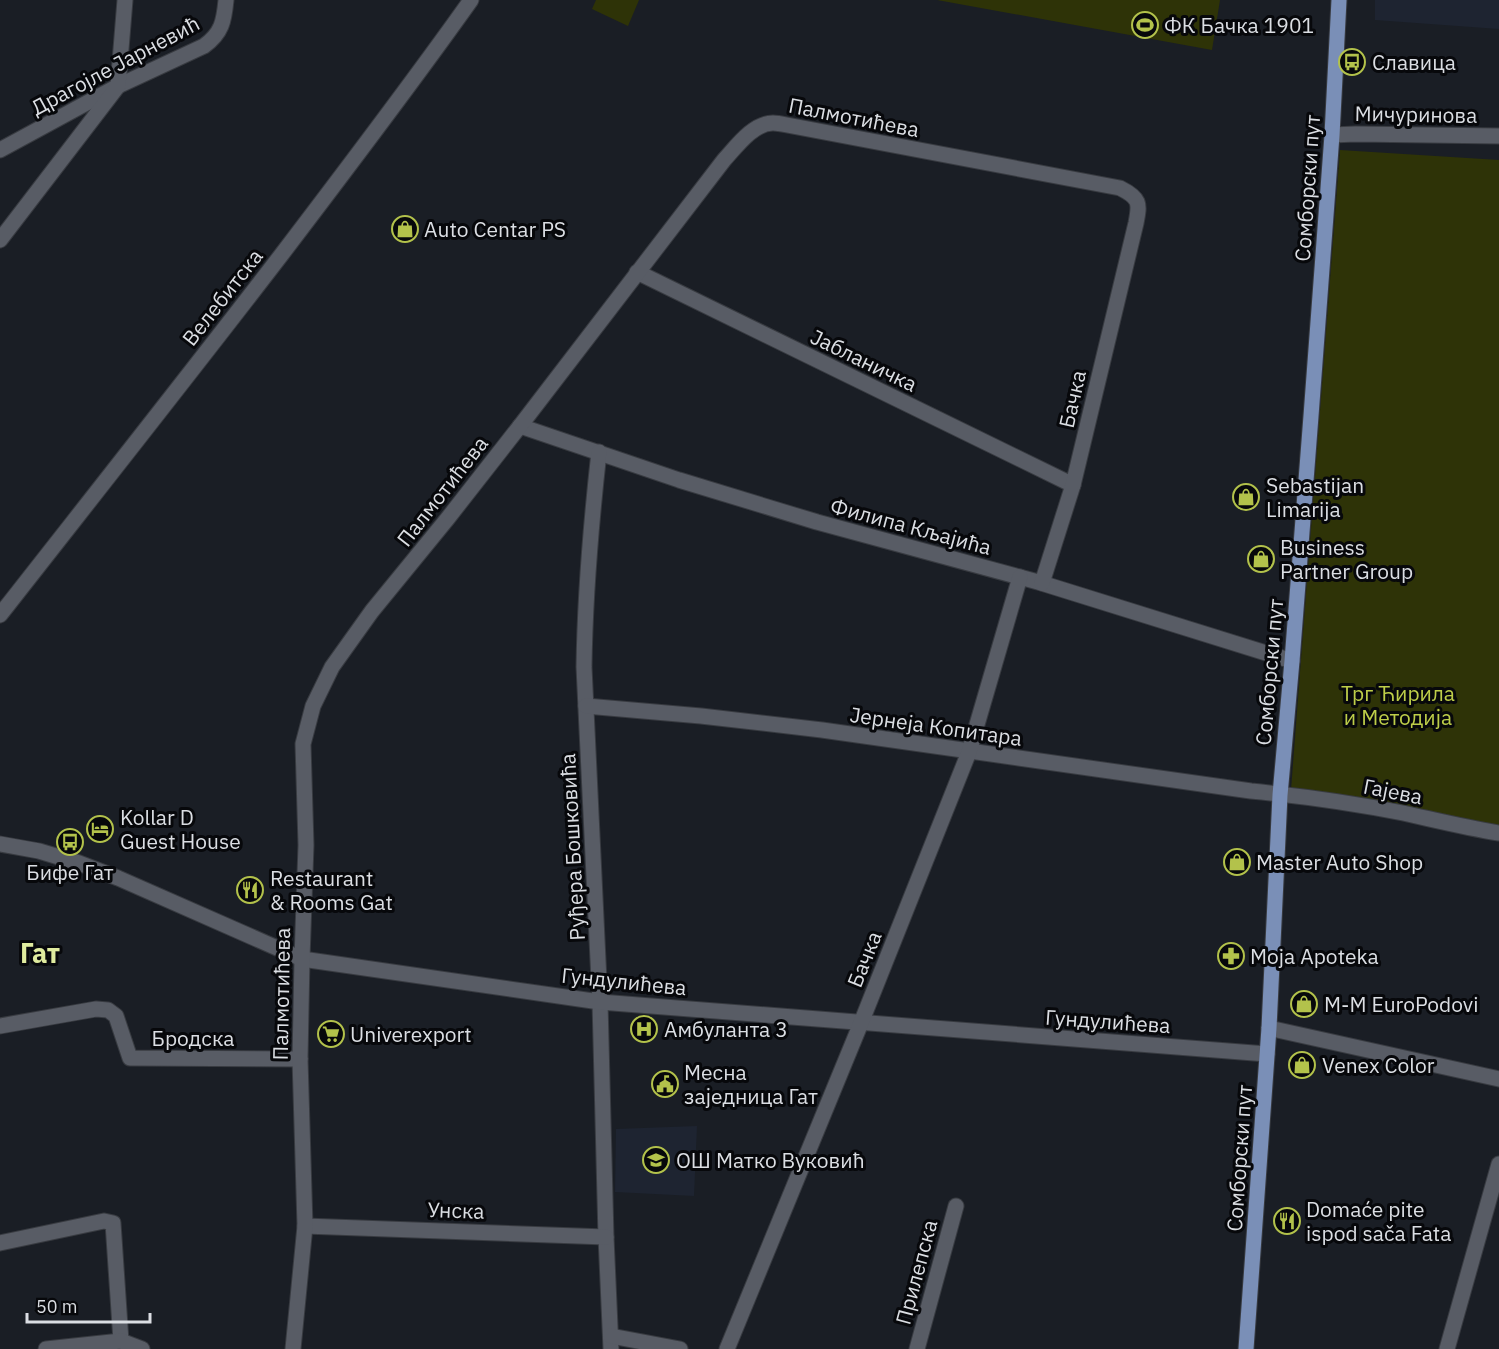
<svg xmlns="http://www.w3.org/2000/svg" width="1499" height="1349" viewBox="0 0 1499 1349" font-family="'IBM Plex Sans',sans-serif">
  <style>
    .built { fill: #1e2431 }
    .green { fill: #2e3307 }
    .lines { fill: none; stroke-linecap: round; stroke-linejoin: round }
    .minor-casing { stroke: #383b41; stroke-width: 17 }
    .major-casing { stroke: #383b41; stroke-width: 17 }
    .minor { stroke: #585c65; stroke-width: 15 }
    .major { stroke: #7a8fb7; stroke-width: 15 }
    .labels { text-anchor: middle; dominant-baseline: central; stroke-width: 6; stroke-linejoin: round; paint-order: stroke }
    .poi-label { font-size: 21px; fill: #dbdee3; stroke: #07080b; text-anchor: start }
    .street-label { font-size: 21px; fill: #dbdee3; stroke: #07080b }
    .park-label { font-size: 21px; fill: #bece49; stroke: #07080b }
    .district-label { font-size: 27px; font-weight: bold; fill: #e0ec9f; stroke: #07080b }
  </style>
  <rect width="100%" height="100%" fill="#1a1e25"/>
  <g class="built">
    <path d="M 1375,0 L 1499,0 L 1499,29 L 1375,20 Z"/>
    <path d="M 697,1126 L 694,1196 L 615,1192 L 616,1129 Z"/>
  </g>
  <g class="green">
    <path d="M 596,0 L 639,0 L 628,26 L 592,9 Z"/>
    <path d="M 937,0 L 1220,0 L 1212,50 Z"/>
    <path d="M 1340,150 L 1499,160 L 1499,826 L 1291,790 Z"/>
  </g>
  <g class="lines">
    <defs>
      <g id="minor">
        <path d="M 1332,135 L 1356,134 L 1499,136"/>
        <path d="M 0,150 L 118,86 L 204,46 C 222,33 224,21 226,0"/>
        <path d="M 0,240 L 118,86 L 125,0"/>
        <path d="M 637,272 L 1073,485"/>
        <path d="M 520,426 L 679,480 L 817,522 L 1038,582 L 1292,661"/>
        <path d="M 599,452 C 591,524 585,595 584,667 L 600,1002 L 606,1237 L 611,1349"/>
        <path d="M 0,615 C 94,495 189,375 282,254 C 346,170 410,86 471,0"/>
        <path d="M 586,706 L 701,716 L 822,730 L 1251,791 C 1302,796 1353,803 1403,813 C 1435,820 1467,828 1499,833"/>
        <path d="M 0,844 L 39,851 L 79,863 L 118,878 L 302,959 L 600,1002 L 1267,1054"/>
        <path d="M 0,1026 L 96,1009 L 108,1010 L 116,1016 L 130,1058 L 300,1059"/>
        <path d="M 1269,1028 L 1499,1079"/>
        <path d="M 305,1226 L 606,1237"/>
        <path d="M 0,1243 L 104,1221 L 113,1223 L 121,1341"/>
        <path d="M 611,1336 L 680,1349"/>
        <path d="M 46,1349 L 121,1341 L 142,1349"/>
        <path d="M 293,1349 L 305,1226 L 300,1059 L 302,959 L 306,845 L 303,744 L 313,706 L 332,667 L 372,611 L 448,518 L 520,426 L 724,160 C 736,147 753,123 773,123 C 777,123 782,124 787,125 L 1120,188 C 1140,198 1140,203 1136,223 L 1073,485 L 1042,583"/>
        <path d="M 727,1349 L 861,1023 L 969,752 L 1020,577"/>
        <path d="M 917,1349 L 956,1206"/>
        <path d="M 1447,1349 L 1499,1164"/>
      </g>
      <path id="major" d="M 1246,1349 L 1269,1028 L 1280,795 L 1292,661 L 1311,416 L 1332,135 L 1339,0"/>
    </defs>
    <use href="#minor" class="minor-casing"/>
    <use href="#major" class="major-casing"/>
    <use href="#minor" class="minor"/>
    <use href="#major" class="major"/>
  </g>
  <defs>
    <symbol id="stadium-ring" viewBox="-11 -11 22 22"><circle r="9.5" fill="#07080b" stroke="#b3c24b" stroke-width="1.5"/><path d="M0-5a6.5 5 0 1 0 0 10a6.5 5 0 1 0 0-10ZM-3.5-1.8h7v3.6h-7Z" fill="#b3c24b"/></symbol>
    <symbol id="bus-ring" viewBox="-11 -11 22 22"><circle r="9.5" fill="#07080b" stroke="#b3c24b" stroke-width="1.5"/><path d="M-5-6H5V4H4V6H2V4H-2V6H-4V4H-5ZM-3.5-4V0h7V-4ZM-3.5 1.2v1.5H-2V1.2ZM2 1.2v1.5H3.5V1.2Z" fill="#b3c24b"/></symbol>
    <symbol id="shop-ring" viewBox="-11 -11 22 22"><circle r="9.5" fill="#07080b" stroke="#b3c24b" stroke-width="1.5"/><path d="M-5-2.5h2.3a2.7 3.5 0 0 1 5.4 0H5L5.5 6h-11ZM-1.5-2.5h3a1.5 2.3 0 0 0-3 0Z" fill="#b3c24b"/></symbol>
    <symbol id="hotel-ring" viewBox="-11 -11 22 22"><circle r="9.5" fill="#07080b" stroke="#b3c24b" stroke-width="1.5"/><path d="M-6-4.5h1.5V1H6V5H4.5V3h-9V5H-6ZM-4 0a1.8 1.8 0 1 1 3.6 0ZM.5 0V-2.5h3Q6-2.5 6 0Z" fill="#b3c24b"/></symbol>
    <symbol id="restaurant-ring" viewBox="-11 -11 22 22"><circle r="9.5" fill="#07080b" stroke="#b3c24b" stroke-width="1.5"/><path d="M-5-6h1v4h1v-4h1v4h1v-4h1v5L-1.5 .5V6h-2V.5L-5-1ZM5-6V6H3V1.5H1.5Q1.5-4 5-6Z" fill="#b3c24b"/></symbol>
    <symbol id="pharmacy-ring" viewBox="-11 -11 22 22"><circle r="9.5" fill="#07080b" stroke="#b3c24b" stroke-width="1.5"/><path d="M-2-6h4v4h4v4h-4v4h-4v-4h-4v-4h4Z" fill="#b3c24b"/></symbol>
    <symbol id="hospital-ring" viewBox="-11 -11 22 22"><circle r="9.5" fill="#07080b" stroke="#b3c24b" stroke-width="1.5"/><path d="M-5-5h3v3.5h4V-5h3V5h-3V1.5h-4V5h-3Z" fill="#b3c24b"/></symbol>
    <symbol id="supermarket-ring" viewBox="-11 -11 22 22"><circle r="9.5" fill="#07080b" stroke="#b3c24b" stroke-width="1.5"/><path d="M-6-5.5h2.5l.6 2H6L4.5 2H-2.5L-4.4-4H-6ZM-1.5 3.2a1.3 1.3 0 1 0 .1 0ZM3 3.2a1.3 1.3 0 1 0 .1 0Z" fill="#b3c24b"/></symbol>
    <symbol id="civic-ring" viewBox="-11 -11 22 22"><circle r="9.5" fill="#07080b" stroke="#b3c24b" stroke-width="1.5"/><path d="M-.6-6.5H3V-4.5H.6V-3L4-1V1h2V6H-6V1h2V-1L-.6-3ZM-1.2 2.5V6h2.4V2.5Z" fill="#b3c24b"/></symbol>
    <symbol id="school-ring" viewBox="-11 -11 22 22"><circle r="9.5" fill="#07080b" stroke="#b3c24b" stroke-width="1.5"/><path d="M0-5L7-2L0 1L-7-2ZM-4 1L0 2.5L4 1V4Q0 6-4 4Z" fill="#b3c24b"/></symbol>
  </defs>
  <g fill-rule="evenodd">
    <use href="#stadium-ring" x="1130" y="10" width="30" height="30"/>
    <use href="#bus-ring" x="1337" y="47" width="30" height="30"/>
    <use href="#shop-ring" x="390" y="214" width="30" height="30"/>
    <use href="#shop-ring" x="1231" y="482" width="30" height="30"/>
    <use href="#shop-ring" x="1246" y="544" width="30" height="30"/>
    <use href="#hotel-ring" x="85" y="814" width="30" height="30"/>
    <use href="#bus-ring" x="55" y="827" width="30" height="30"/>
    <use href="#shop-ring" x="1222" y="847" width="30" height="30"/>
    <use href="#restaurant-ring" x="235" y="875" width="30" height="30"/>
    <use href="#pharmacy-ring" x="1216" y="941" width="30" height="30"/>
    <use href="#shop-ring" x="1289" y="989" width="30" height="30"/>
    <use href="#hospital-ring" x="629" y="1014" width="30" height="30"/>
    <use href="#supermarket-ring" x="316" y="1019" width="30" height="30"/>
    <use href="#shop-ring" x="1287" y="1050" width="30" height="30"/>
    <use href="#civic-ring" x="650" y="1069" width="30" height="30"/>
    <use href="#school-ring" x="641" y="1145" width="30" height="30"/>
    <use href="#restaurant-ring" x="1272" y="1206" width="30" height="30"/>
  </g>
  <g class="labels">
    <g class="poi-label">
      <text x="1164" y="25">ФК Бачка 1901</text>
      <text x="1372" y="62">Славица</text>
      <text x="424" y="229">Auto Centar PS</text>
      <text x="1266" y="485">Sebastijan<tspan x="1266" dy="24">Limarija</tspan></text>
      <text x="1280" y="547">Business<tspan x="1280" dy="24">Partner Group</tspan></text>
      <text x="120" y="817">Kollar D<tspan x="120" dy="24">Guest House</tspan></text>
      <text x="1256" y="862">Master Auto Shop</text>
      <text x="70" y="872" text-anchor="middle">Бифе Гат</text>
      <text x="270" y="878">Restaurant<tspan x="270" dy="24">&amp; Rooms Gat</tspan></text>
      <text x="1250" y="956">Moja Apoteka</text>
      <text x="1324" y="1004">M-M EuroPodovi</text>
      <text x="664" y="1029">Амбуланта 3</text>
      <text x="350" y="1034">Univerexport</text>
      <text x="1322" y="1065">Venex Color</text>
      <text x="684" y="1072">Месна<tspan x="684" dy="24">заједница Гат</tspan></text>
      <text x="676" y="1160">ОШ Матко Вуковић</text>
      <text x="1306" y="1209">Domaće pite<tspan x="1306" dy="24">ispod sača Fata</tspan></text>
    </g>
    <g class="street-label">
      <text transform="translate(115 65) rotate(-28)">Драгојле Јарневић</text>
      <text transform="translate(1416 114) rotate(1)">Мичуринова</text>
      <text transform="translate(854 117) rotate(11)">Палмотићева</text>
      <text transform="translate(1307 188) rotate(-86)">Сомборски пут</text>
      <text transform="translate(222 297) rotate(-52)">Велебитска</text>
      <text transform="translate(864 360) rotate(26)">Јабланичка</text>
      <text transform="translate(1072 399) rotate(-77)">Бачка</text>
      <text transform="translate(442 491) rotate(-52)">Палмотићева</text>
      <text transform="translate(911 526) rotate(15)">Филипа Кљајића</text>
      <text transform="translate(1269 672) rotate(-85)">Сомборски пут</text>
      <text transform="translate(936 726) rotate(8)">Јернеја Копитара</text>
      <text transform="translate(1393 791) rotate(11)">Гајева</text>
      <text transform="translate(572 847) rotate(-93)">Руђера Бошковића</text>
      <text transform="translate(864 959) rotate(-68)">Бачка</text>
      <text transform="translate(624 981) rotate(6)">Гундулићева</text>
      <text transform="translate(281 994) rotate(-89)">Палмотићева</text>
      <text transform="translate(1108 1021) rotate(4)">Гундулићева</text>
      <text x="193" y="1038">Бродска</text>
      <text transform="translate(1239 1158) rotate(-86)">Сомборски пут</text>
      <text transform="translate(456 1210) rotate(2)">Унска</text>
      <text transform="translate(916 1272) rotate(-75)">Прилепска</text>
    </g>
    <g class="park-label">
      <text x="1398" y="693">Трг Ћирила<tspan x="1398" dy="24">и Методија</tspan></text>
    </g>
    <g class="district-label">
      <text x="40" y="952">Гат</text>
    </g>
  </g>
  <path d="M27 1313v9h123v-9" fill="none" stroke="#dbdee3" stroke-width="3"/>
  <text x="36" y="1313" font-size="18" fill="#dbdee3" stroke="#07080b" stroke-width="4.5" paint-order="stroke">50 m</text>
</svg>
